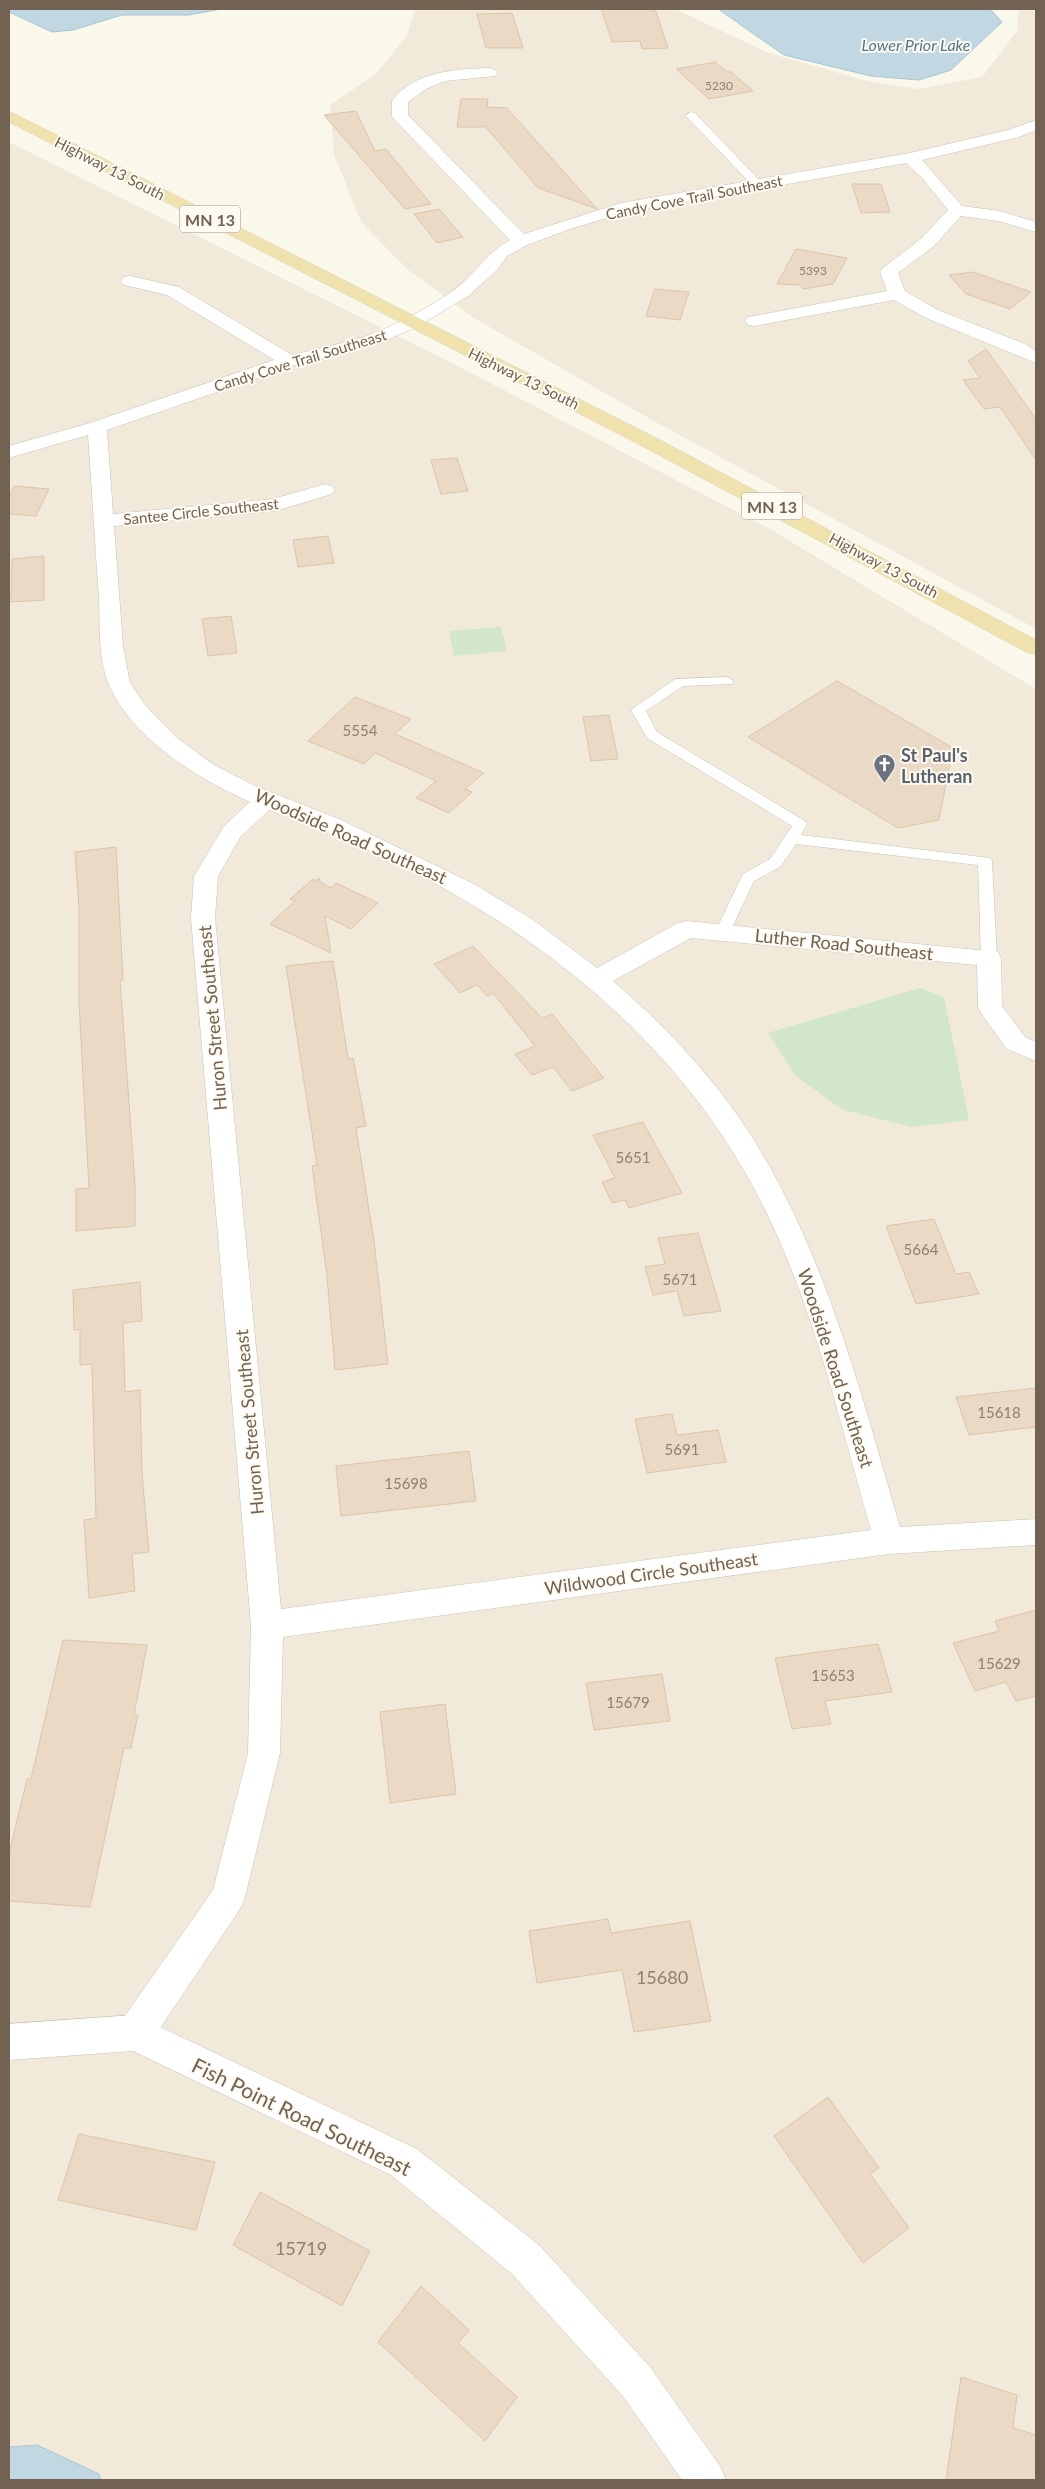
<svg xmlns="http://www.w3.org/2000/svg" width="1045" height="2489" viewBox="0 0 1045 2489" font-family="Lato,sans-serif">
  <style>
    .residential { fill: #f1eada }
    .green { fill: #d1e6cb }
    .water { fill: #c1d8e2; stroke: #a9c5d2 }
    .building { fill: #ead9c4; stroke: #ddc5a8 }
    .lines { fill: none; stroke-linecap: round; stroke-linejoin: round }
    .service-casing { stroke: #cbc1b2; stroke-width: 1 }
    .minor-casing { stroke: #cbc1b2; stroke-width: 1 }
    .tertiary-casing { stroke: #cbc1b2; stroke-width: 1 }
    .primary-casing { stroke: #dad6d2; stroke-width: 1 }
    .service { fill: #fff; fill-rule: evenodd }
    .minor { fill: #fff; fill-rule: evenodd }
    .tertiary { fill: #fff; fill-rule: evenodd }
    .primary { fill: #f0e2ac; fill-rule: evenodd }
    .labels { text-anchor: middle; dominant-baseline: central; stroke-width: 4; stroke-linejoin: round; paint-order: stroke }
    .far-number-label { font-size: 12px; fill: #90806e }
    .far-street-label { font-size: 15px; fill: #726251; stroke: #fdfaf1 }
    .number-label { font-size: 15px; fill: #90806e }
    .far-water-label { font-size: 16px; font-style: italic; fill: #517789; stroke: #fdfaf1 }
    .shield { fill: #fdfaf1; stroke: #9c9081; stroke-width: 1 }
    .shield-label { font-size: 16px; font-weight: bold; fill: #726251 }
    .worship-label { font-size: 18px; font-weight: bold; fill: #5b616d; stroke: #fdfaf1; text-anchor: start }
    .street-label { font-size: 18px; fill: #726251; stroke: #fdfaf1 }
    .near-number-label { font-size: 18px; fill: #90806e }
    .near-street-label { font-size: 21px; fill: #726251; stroke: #fdfaf1 }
  </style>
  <rect width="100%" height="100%" fill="#faf7eb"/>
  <g class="residential">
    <path d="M 415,9 L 675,9 L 769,53 L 867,81 L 919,89 L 982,77 L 1017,31 L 1019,9 L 1036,9 L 1036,629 L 652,420 L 474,318 L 407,269 L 361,222 L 334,154 L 330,105 L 376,74 L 407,35 Z"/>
    <path d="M 9,142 L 450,362 L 768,528 L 1036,689 L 1036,2480 L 9,2480 Z"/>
  </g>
  <g class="green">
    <path d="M 501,627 L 507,651 L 454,656 L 449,631 Z"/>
    <path d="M 920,988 L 944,997 L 969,1120 L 912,1127 L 843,1110 L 796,1076 L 768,1033 Z"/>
  </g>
  <g class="water">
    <path d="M 9,9 L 221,9 L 189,15 L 122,15 L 73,30 L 52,32 L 9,12 Z"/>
    <path d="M 718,9 L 990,9 L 1002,22 L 951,70 L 919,80 L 871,76 L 784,55 Z"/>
    <path d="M 37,2445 L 99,2474 L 101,2480 L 9,2480 L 9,2447 Z"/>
  </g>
  <g class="building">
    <path d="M 601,9 L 655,9 L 668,48 L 642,49 L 640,41 L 612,42 Z"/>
    <path d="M 512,13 L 523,48 L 486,48 L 477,14 Z"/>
    <path d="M 715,62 L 727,72 L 731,72 L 753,91 L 709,99 L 676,69 Z"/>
    <path d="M 461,99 L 488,99 L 487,107 L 507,108 L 597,209 L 538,188 L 484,125 L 484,127 L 457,127 Z"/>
    <path d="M 356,111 L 375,151 L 386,149 L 431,204 L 405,209 L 324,115 Z"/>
    <path d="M 852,184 L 881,184 L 890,212 L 861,213 Z"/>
    <path d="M 439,209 L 463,237 L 437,243 L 414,214 Z"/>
    <path d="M 796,249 L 847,258 L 833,284 L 803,289 L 799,285 L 777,284 Z"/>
    <path d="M 973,272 L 1031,292 L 1010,309 L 966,294 L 949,275 Z"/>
    <path d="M 655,289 L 689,292 L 680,320 L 646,316 Z"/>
    <path d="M 986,349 L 1036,419 L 1036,460 L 1000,407 L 984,409 L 963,380 L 980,378 L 968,361 Z"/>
    <path d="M 457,458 L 468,491 L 441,494 L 431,460 Z"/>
    <path d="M 14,486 L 49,489 L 36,516 L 9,514 L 9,497 Z"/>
    <path d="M 328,536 L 334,563 L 298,567 L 293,540 Z"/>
    <path d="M 44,556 L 44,600 L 11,602 L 12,559 Z"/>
    <path d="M 231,616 L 237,653 L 208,656 L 202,619 Z"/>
    <path d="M 837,681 L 953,748 L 939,820 L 898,828 L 748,737 Z"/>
    <path d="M 355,697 L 411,719 L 395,734 L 484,773 L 465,789 L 472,792 L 449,813 L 416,798 L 436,781 L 375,753 L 364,764 L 308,741 Z"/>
    <path d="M 609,715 L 618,759 L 591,761 L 583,717 Z"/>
    <path d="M 116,847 L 123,980 L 120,980 L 135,1184 L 135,1226 L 76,1231 L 76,1189 L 89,1188 L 79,1003 L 79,907 L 75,852 Z"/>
    <path d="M 319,878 L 320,882 L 331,888 L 336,883 L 378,903 L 351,929 L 325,916 L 331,953 L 270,924 L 295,901 L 290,899 L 313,879 L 316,881 Z"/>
    <path d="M 473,946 L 542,1018 L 552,1014 L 604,1078 L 572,1091 L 553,1067 L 532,1075 L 515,1054 L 535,1046 L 493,993 L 487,996 L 477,985 L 460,993 L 434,964 Z"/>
    <path d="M 333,961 L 348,1059 L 353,1058 L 366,1126 L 356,1128 L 374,1241 L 388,1364 L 335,1370 L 327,1276 L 312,1166 L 317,1165 L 286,966 Z"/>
    <path d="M 643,1122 L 682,1193 L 629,1208 L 625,1200 L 612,1203 L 602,1182 L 615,1178 L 593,1135 Z"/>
    <path d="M 934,1219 L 956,1274 L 969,1272 L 979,1294 L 916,1304 L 886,1226 Z"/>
    <path d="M 698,1233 L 721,1311 L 684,1316 L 677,1291 L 653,1295 L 645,1267 L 665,1264 L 658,1238 Z"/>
    <path d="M 140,1282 L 142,1321 L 123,1323 L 125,1392 L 140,1390 L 142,1474 L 149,1552 L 132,1554 L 135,1591 L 89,1598 L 84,1520 L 96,1518 L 92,1364 L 80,1365 L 80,1330 L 74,1330 L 73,1290 Z"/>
    <path d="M 1036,1388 L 1036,1427 L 969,1435 L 956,1397 Z"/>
    <path d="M 672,1414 L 677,1435 L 718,1430 L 726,1462 L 647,1473 L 635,1419 Z"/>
    <path d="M 469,1451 L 476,1501 L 341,1516 L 336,1466 Z"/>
    <path d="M 1036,1610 L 1036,1696 L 1016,1701 L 1006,1682 L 975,1691 L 953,1643 L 999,1631 L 995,1621 Z"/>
    <path d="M 63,1640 L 147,1645 L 134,1715 L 138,1715 L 131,1748 L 124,1748 L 90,1907 L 9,1901 L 9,1854 L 27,1779 L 31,1779 Z"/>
    <path d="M 878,1644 L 892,1692 L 825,1701 L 831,1724 L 792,1729 L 775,1658 Z"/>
    <path d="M 662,1674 L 670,1721 L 594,1730 L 586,1683 Z"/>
    <path d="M 445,1704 L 456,1794 L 390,1803 L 380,1712 Z"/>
    <path d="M 608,1919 L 611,1933 L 690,1921 L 711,2021 L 634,2032 L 622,1970 L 537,1983 L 529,1931 Z"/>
    <path d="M 828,2097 L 879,2168 L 870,2174 L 909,2228 L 863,2263 L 774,2136 Z"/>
    <path d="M 79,2134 L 215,2162 L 196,2230 L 58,2200 Z"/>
    <path d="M 260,2192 L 370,2251 L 342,2306 L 233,2245 Z"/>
    <path d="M 421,2286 L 469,2330 L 458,2343 L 517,2397 L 485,2441 L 378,2342 Z"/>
    <path d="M 961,2377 L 1017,2395 L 1013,2428 L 1036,2435 L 1036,2480 L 946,2480 Z"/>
  </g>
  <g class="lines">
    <defs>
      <g id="service">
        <path d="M 691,112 L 695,113 L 761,182 L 761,186 L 753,186 L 687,117 L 686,115 Z"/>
        <path d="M 727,677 L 734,681 L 732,684 L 683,686 L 646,711 L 657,732 L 805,821 L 807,824 L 801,835 L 990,858 L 992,861 L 997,958 L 995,962 L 983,962 L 981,958 L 978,865 L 796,844 L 780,867 L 754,881 L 728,936 L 718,936 L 715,932 L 743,874 L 770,859 L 792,826 L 647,738 L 631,710 L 675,679 Z"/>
      </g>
      <path id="minor" d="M 490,68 L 495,70 L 498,73 L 495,76 L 445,81 L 426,89 L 408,102 L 408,115 L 524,234 L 621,203 L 910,153 L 1008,130 L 1036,120 L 1036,130 L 1019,137 L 922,160 L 962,206 L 1000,211 L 1036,222 L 1036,232 L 998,221 L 961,216 L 934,246 L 898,273 L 905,291 L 938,310 L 1025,344 L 1036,351 L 1036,363 L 926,318 L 894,300 L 754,326 L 748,325 L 745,321 L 748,317 L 754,316 L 887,291 L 880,272 L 883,268 L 922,238 L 948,210 L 923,179 L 906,163 L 623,213 L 570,229 L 527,245 L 507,256 L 497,270 L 468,296 L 418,326 L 378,344 L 295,365 L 107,430 L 113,514 L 273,499 L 325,484 L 332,486 L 335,490 L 332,494 L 275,511 L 114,526 L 123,646 L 130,683 L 145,705 L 177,738 L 214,765 L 255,786 L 339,819 L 476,885 L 532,919 L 597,968 L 678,923 L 687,921 L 998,952 L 1001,958 L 1002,1006 L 1025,1037 L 1036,1042 L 1036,1061 L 1007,1049 L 981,1013 L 978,1007 L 977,965 L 691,938 L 613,981 C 671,1031 725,1089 763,1155 C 830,1270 863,1400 900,1527 L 1036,1519 L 1036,1545 L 889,1554 L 283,1637 L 280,1753 L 245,1897 L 240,1909 L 148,2046 L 135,2051 L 122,2046 L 117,2033 L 122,2020 L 213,1890 L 248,1753 L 251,1625 L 191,918 L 194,876 L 224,826 L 250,802 C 198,779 133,739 109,685 C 98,659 100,626 99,599 C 95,544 92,490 88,435 L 9,458 L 9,446 L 90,423 L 274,360 L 167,295 L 124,285 L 121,281 L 124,277 L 130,276 L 179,287 L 292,355 C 316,349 342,344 366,336 C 395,326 432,306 457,288 C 476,272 489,251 510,240 L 394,119 L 392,116 L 392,101 C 413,71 457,69 490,68 ZM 269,810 C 476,883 673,1014 769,1218 C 816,1316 841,1426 871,1530 L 281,1609 L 215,918 L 218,876 L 241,836 Z"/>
      <path id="tertiary" d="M 135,2015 L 417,2149 L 539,2245 L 650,2367 L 720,2466 L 726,2480 L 682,2480 L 622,2395 L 511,2273 L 391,2175 L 133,2051 L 9,2060 L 9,2024 Z"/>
      <path id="primary" d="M 9,111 L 660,440 L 1036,640 L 1036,654 L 1028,653 L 646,448 L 9,122 Z"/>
    </defs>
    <use href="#service" class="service-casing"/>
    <use href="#minor" class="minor-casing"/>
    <use href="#tertiary" class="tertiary-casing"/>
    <use href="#primary" class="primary-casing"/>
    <use href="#service" class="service"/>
    <use href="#minor" class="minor"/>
    <use href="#tertiary" class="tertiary"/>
    <use href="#primary" class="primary"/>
  </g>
  <defs>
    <symbol id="church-pin" viewBox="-11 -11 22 30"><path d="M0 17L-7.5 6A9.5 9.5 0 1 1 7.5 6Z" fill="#6b7280" stroke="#fdfaf1"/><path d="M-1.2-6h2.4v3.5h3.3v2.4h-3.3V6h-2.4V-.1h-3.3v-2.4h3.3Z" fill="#fff"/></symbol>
  </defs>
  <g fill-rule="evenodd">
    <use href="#church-pin" x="872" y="752" width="25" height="34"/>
  </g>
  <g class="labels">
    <g class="far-number-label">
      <text x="719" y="85">5230</text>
      <text x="813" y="270">5393</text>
    </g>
    <g class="far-street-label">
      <text transform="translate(110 168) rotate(27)">Highway 13 South</text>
      <text transform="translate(694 197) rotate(-11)">Candy Cove Trail Southeast</text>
      <text transform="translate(300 360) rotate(-17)">Candy Cove Trail Southeast</text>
      <text transform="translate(524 378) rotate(26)">Highway 13 South</text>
      <text transform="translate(201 511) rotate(-6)">Santee Circle Southeast</text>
      <text transform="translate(884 565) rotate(28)">Highway 13 South</text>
    </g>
    <g class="number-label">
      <text x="360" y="730">5554</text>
      <text x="633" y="1157">5651</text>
      <text x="921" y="1249">5664</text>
      <text x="680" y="1279">5671</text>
      <text x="999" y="1412">15618</text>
      <text x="682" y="1449">5691</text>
      <text x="406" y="1483">15698</text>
      <text x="999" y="1663">15629</text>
      <text x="833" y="1675">15653</text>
      <text x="628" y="1702">15679</text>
    </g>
    <g class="far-water-label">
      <text x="916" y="44">Lower Prior Lake</text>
    </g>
    <g class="shield">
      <rect x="180" y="205.5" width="60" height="27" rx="4"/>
      <rect x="742" y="492.5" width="60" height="27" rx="4"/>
    </g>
    <g class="shield-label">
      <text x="210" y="219">MN 13</text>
      <text x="772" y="506">MN 13</text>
    </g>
    <g class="worship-label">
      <text x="901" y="755">St Paul's<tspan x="901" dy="21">Lutheran</tspan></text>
    </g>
    <g class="street-label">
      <text transform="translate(351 836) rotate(24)">Woodside Road Southeast</text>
      <text transform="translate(844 944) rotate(6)">Luther Road Southeast</text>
      <text transform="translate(212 1018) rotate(-95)">Huron Street Southeast</text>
      <text transform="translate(836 1368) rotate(72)">Woodside Road Southeast</text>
      <text transform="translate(249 1422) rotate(-95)">Huron Street Southeast</text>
      <text transform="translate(651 1573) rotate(-8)">Wildwood Circle Southeast</text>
    </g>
    <g class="near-number-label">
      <text x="662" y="1977">15680</text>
      <text x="301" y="2248">15719</text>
    </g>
    <g class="near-street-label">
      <text transform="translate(302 2116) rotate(26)">Fish Point Road Southeast</text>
    </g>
  </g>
  <rect width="1045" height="2489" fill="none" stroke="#726251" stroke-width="20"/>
</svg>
